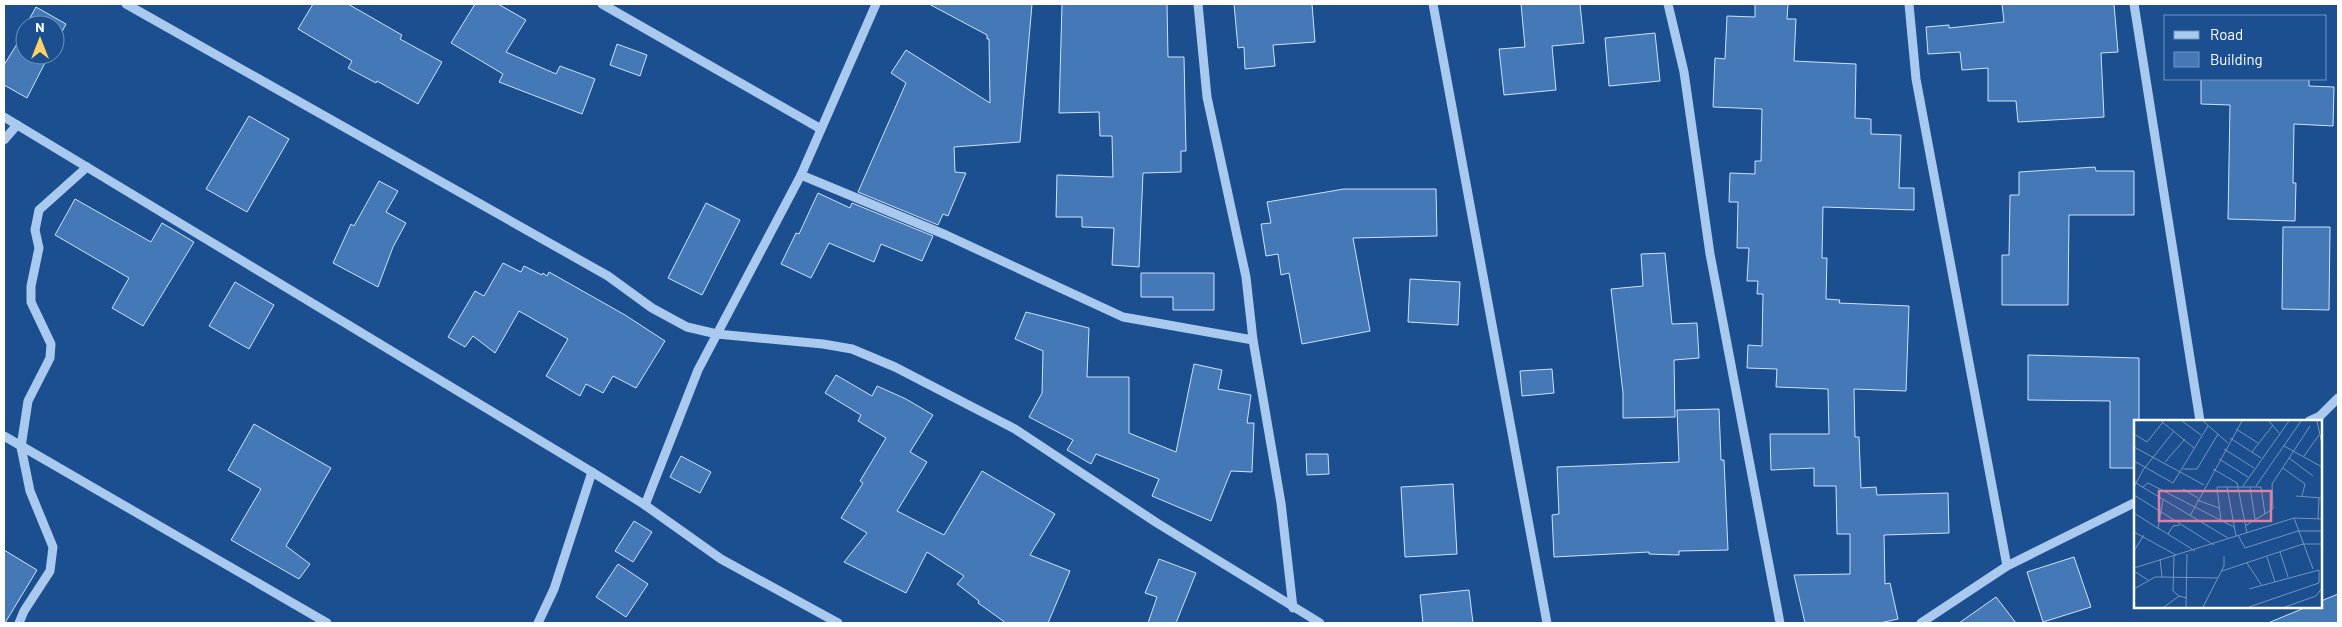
<svg xmlns="http://www.w3.org/2000/svg" width="2342" height="627" viewBox="0 0 2342 627" font-family="Barlow,sans-serif">
  <style>
    .building { fill: #4478b7; stroke: #cfe3fa }
    .lines { fill: none; stroke-linecap: round; stroke-linejoin: round }
    .minor { stroke: #a9c9ee; stroke-width: 9 }
    .inset-road { fill: none; stroke: #7695bc; stroke-width: 1 }
    .view { fill: #dd80a5; fill-opacity: 0.15; stroke: #dd80a5; stroke-width: 2.5 }
    .inset-edge { fill: none; stroke: #fff; stroke-width: 2.5 }
  </style>
  <rect width="100%" height="100%" fill="#1b4f8f"/>
  <g class="building">
    <path d="M 313,4 L 348,4 L 402,35 L 400,39 L 442,62 L 418,104 L 377,81 L 376,83 L 348,68 L 352,61 L 298,29 Z"/>
    <path d="M 475,4 L 498,4 L 526,20 L 506,52 L 556,74 L 560,66 L 595,79 L 582,114 L 499,82 L 503,74 L 451,43 Z"/>
    <path d="M 929,4 L 1032,4 L 1020,142 L 954,147 L 955,172 L 966,173 L 948,216 L 943,214 L 938,225 L 858,192 L 906,83 L 891,73 L 906,50 L 990,103 L 989,39 L 987,39 L 987,35 Z"/>
    <path d="M 1062,4 L 1167,4 L 1168,57 L 1184,57 L 1186,151 L 1181,151 L 1181,172 L 1143,173 L 1139,267 L 1112,265 L 1114,228 L 1082,227 L 1082,217 L 1056,217 L 1057,175 L 1113,177 L 1112,136 L 1100,136 L 1099,112 L 1059,113 Z"/>
    <path d="M 1234,4 L 1312,4 L 1315,42 L 1273,45 L 1275,66 L 1245,69 L 1244,47 L 1238,48 Z"/>
    <path d="M 1521,4 L 1580,4 L 1584,43 L 1552,46 L 1556,90 L 1504,95 L 1499,49 L 1525,47 Z"/>
    <path d="M 1755,4 L 1788,4 L 1787,19 L 1796,19 L 1794,61 L 1856,64 L 1855,118 L 1871,119 L 1871,134 L 1901,135 L 1899,188 L 1914,188 L 1914,210 L 1823,207 L 1822,258 L 1827,258 L 1826,299 L 1840,300 L 1839,303 L 1909,306 L 1906,391 L 1854,389 L 1855,437 L 1859,437 L 1861,488 L 1876,487 L 1877,495 L 1948,493 L 1949,533 L 1884,535 L 1885,584 L 1890,583 L 1898,619 L 1880,623 L 1805,623 L 1794,575 L 1850,574 L 1850,534 L 1837,534 L 1836,486 L 1814,486 L 1814,468 L 1771,470 L 1770,434 L 1829,434 L 1828,389 L 1776,387 L 1777,369 L 1747,368 L 1748,345 L 1762,346 L 1763,294 L 1757,294 L 1758,281 L 1747,281 L 1749,248 L 1737,248 L 1738,202 L 1729,202 L 1730,173 L 1755,174 L 1755,161 L 1761,161 L 1762,109 L 1713,107 L 1715,58 L 1725,59 L 1727,16 L 1755,17 Z"/>
    <path d="M 2002,4 L 2114,4 L 2118,52 L 2101,53 L 2104,117 L 2018,122 L 2016,101 L 1988,101 L 1988,68 L 1962,70 L 1960,52 L 1928,54 L 1926,27 L 1949,25 L 1949,28 L 2004,22 Z"/>
    <path d="M 36,7 L 66,24 L 55,45 L 55,25 L 26,25 Z"/>
    <path d="M 25,26 L 25,55 L 49,55 L 27,98 L 4,85 L 4,65 L 20,39 L 18,38 Z"/>
    <path d="M 1655,33 L 1660,81 L 1609,86 L 1605,38 Z"/>
    <path d="M 617,44 L 647,55 L 640,76 L 610,65 Z"/>
    <path d="M 2201,79 L 2309,79 L 2309,86 L 2334,87 L 2333,126 L 2294,124 L 2293,183 L 2296,183 L 2295,221 L 2228,219 L 2230,105 L 2201,104 Z"/>
    <path d="M 249,116 L 289,139 L 247,212 L 206,189 Z"/>
    <path d="M 2095,167 L 2096,171 L 2134,171 L 2134,215 L 2069,215 L 2068,305 L 2002,305 L 2002,255 L 2009,255 L 2010,195 L 2019,195 L 2019,172 Z"/>
    <path d="M 379,181 L 398,191 L 386,212 L 406,223 L 393,247 L 378,287 L 333,263 L 351,224 L 354,226 Z"/>
    <path d="M 1344,189 L 1436,189 L 1437,236 L 1353,238 L 1370,331 L 1302,344 L 1289,273 L 1281,275 L 1278,254 L 1266,256 L 1261,224 L 1271,223 L 1267,202 Z"/>
    <path d="M 818,193 L 850,208 L 852,203 L 933,236 L 922,261 L 881,244 L 874,262 L 829,243 L 811,278 L 781,264 L 796,233 L 799,234 Z"/>
    <path d="M 75,199 L 151,242 L 162,223 L 194,242 L 143,326 L 112,308 L 129,278 L 55,235 Z"/>
    <path d="M 706,203 L 740,220 L 702,295 L 668,278 Z"/>
    <path d="M 2283,227 L 2330,227 L 2329,310 L 2282,309 Z"/>
    <path d="M 1665,253 L 1672,324 L 1697,323 L 1699,358 L 1674,360 L 1675,417 L 1623,418 L 1623,393 L 1611,289 L 1643,286 L 1641,254 Z"/>
    <path d="M 503,263 L 521,272 L 524,266 L 542,275 L 543,273 L 547,276 L 549,272 L 625,315 L 665,341 L 636,388 L 613,376 L 603,393 L 586,384 L 580,396 L 546,376 L 568,339 L 519,311 L 495,353 L 473,336 L 465,347 L 448,337 L 475,291 L 484,296 Z"/>
    <path d="M 1141,273 L 1214,273 L 1214,310 L 1173,310 L 1173,297 L 1141,297 Z"/>
    <path d="M 1410,279 L 1460,282 L 1458,325 L 1408,322 Z"/>
    <path d="M 235,282 L 274,305 L 249,349 L 209,326 Z"/>
    <path d="M 1026,312 L 1089,328 L 1087,377 L 1129,377 L 1129,433 L 1176,452 L 1194,364 L 1222,370 L 1218,389 L 1251,395 L 1247,423 L 1254,423 L 1252,472 L 1231,471 L 1211,521 L 1152,496 L 1159,479 L 1096,454 L 1091,464 L 1067,450 L 1073,440 L 1029,417 L 1042,393 L 1043,351 L 1015,339 Z"/>
    <path d="M 2028,355 L 2139,358 L 2139,421 L 2136,421 L 2136,468 L 2110,468 L 2110,401 L 2028,400 Z"/>
    <path d="M 1552,369 L 1554,393 L 1522,396 L 1520,371 Z"/>
    <path d="M 836,375 L 872,396 L 877,386 L 906,399 L 933,415 L 910,452 L 927,462 L 897,511 L 944,535 L 982,471 L 1055,514 L 1030,555 L 1070,571 L 1048,623 L 1006,623 L 978,603 L 979,601 L 957,584 L 964,576 L 927,552 L 906,593 L 844,562 L 867,533 L 841,518 L 863,483 L 860,481 L 886,438 L 858,421 L 861,415 L 825,393 Z"/>
    <path d="M 1719,409 L 1721,460 L 1724,460 L 1728,550 L 1679,551 L 1679,555 L 1649,554 L 1649,552 L 1554,557 L 1552,515 L 1559,514 L 1557,467 L 1679,462 L 1677,410 Z"/>
    <path d="M 254,424 L 331,468 L 286,546 L 310,564 L 299,579 L 231,540 L 261,489 L 228,470 Z"/>
    <path d="M 1306,454 L 1328,454 L 1329,474 L 1307,475 Z"/>
    <path d="M 681,456 L 711,472 L 700,493 L 670,477 Z"/>
    <path d="M 1453,484 L 1457,554 L 1405,557 L 1401,487 Z"/>
    <path d="M 634,521 L 652,532 L 633,562 L 615,551 Z"/>
    <path d="M 4,550 L 37,570 L 5,623 L 4,623 Z"/>
    <path d="M 2074,557 L 2091,607 L 2043,622 L 2027,572 Z"/>
    <path d="M 1159,559 L 1196,573 L 1176,623 L 1148,623 L 1157,597 L 1145,593 Z"/>
    <path d="M 618,564 L 648,584 L 626,617 L 596,597 Z"/>
    <path d="M 1469,590 L 1473,623 L 1423,623 L 1420,595 Z"/>
    <path d="M 2338,594 L 2338,623 L 2268,623 L 2309,606 L 2321,606 L 2321,601 Z"/>
    <path d="M 1996,597 L 2016,623 L 1959,623 Z"/>
  </g>
  <g class="lines">
    <g class="minor">
      <path d="M 126,4 L 608,276 L 652,308 L 687,327 L 717,334 L 823,344 L 852,349 L 895,367 L 1015,429 L 1157,523 L 1320,623"/>
      <path d="M 602,4 L 821,129"/>
      <path d="M 1198,4 L 1207,97 L 1246,277 L 1253,340 L 1281,503 L 1293,608"/>
      <path d="M 1433,4 L 1547,623"/>
      <path d="M 1668,4 L 1684,72 L 1710,254 L 1780,623"/>
      <path d="M 1909,4 L 1916,79 L 2007,566"/>
      <path d="M 2134,4 L 2200,421"/>
      <path d="M 4,117 L 592,472 L 645,505 L 721,559 L 838,623"/>
      <path d="M 4,140 L 17,125"/>
      <path d="M 801,175 L 946,235 L 1123,317 L 1253,340"/>
      <path d="M 2309,421 L 2320,416 L 2338,398"/>
      <path d="M 4,436 L 327,623"/>
      <path d="M 645,505 L 698,370 L 801,175 L 876,4"/>
      <path d="M 19,623 L 24,611 L 50,571 L 53,547 L 30,491 L 21,447 L 28,401 L 50,358 L 51,344 L 31,302 L 31,286 L 39,248 L 35,230 L 39,210 L 87,167"/>
      <path d="M 538,623 L 554,589 L 592,472"/>
      <path d="M 1921,623 L 2007,566 L 2136,502"/>
    </g>
  </g>
  <g transform="translate(2134 420)">
    <rect width="188" height="188" fill="#1b4f8f"/>
    <path class="inset-road" d="M 27,1 L 60,28M 48,1 L 67,15M 69,1 L 94,23M 135,1 L 145,13M 183,1 L 188,24M 102,9 L 124,23M 0,14 L 13,22 L 29,2M 96,18 L 127,38M 150,26 L 188,47M 0,27 L 70,65M 90,29 L 120,48M 118,32 L 139,5M 170,36 L 185,15M 155,38 L 179,56M 85,39 L 114,57M 0,41 L 39,63 L 74,6M 31,42 L 51,19M 149,48 L 171,64 L 168,76M 49,49 L 63,49 L 84,14M 79,49 L 103,63 L 113,113M 0,62 L 94,118M 109,66 L 155,1M 122,66 L 167,1M 0,67 L 9,50 L 40,11M 9,67 L 14,63 L 100,107M 93,67 L 102,116M 116,67 L 121,99M 49,69 L 64,78M 0,75 L 80,125M 162,76 L 188,78M 29,80 L 24,108 L 61,131M 63,80 L 85,88M 0,93 L 25,109M 56,96 L 108,1M 160,98 L 179,149M 184,98 L 185,78M 87,101 L 83,67 L 127,67 L 131,94M 111,106 L 139,89 L 138,64 L 176,6M 0,112 L 42,135M 34,114 L 39,106 L 46,105M 104,115 L 111,128 L 164,111 L 188,111M 0,131 L 10,115M 146,132 L 154,157M 40,136 L 39,171 L 45,176M 133,137 L 141,162M 113,143 L 128,166M 0,148 L 160,98 L 188,99M 0,151 L 14,160M 88,151 L 169,124 L 188,124M 28,157 L 84,158M 0,169 L 21,157 L 28,157 L 26,139M 30,187 L 45,176 L 53,178M 52,187 L 53,134M 69,187 L 90,146 L 90,136M 115,187 L 185,163 L 185,150 L 115,169M 151,187 L 182,176 L 188,168"/>
    <path class="view" d="M 25,71 L 137,71 L 137,101 L 25,101 Z"/>
    <rect width="188" height="188" class="inset-edge"/>
  </g>
  <rect width="2342" height="627" fill="none" stroke="#ffffff" stroke-width="10"/>
  <rect x="2164" y="15" width="162" height="65" fill="#1b4f8f" stroke="#7695bc"/>
  <rect x="2174" y="31" width="25" height="8" fill="#a9c9ee" stroke="#7695bc"/>
  <text x="2210" y="40" font-size="15" fill="#ffffff">Road</text>
  <rect x="2174" y="52" width="25" height="15" fill="#4478b7" stroke="#7695bc"/>
  <text x="2210" y="65" font-size="15" fill="#ffffff">Building</text>
  <g transform="translate(40 40)"><circle r="24" fill="#1b4f8f" stroke="#7695bc"/>
  <path d="M0-4L9 19L0 12L-9 19Z" fill="#ffd166"/>
  <text y="-8" font-size="14" font-weight="bold" text-anchor="middle" fill="#ffffff">N</text>
  </g>
</svg>
